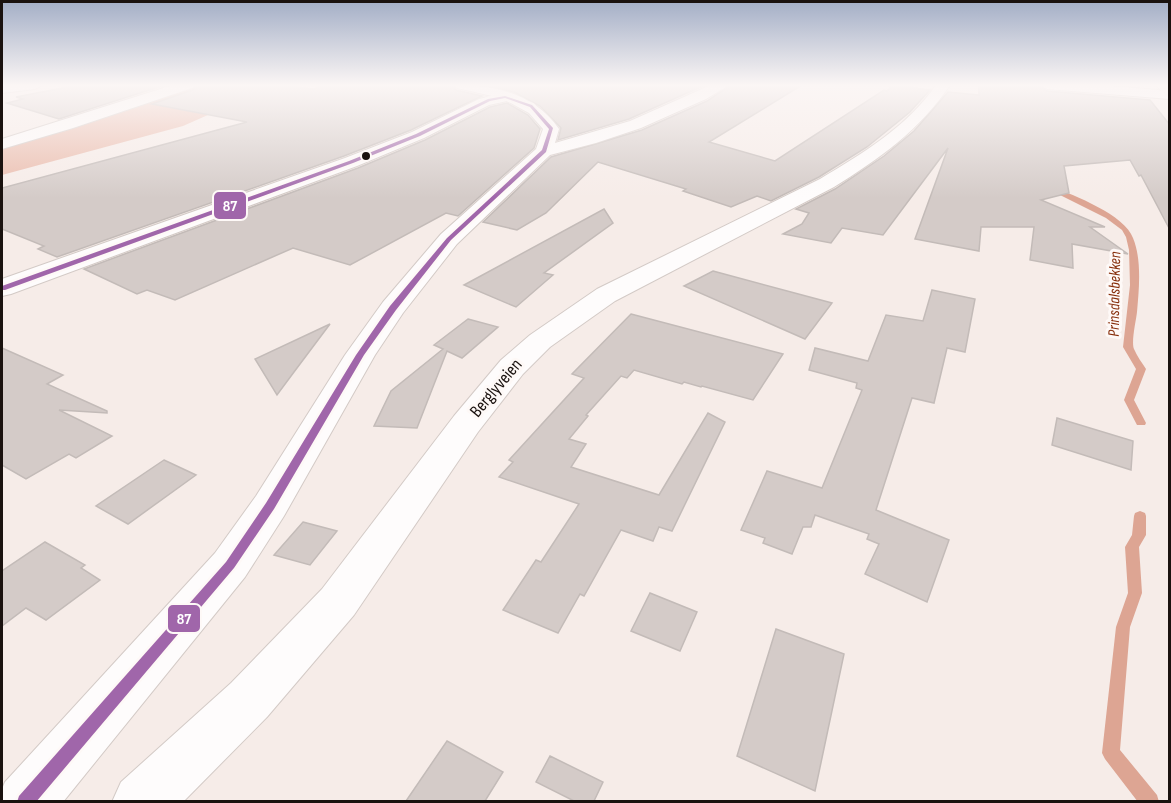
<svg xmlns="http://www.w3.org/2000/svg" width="1171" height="803" viewBox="0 0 1171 803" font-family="'Sofia Sans Condensed',sans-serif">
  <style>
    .forest { fill: #eabcad }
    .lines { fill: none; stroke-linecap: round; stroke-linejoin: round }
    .stream { fill: #dda593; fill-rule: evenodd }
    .building { fill: #d4cbc8; stroke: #c3bbb8; stroke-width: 1.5 }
    .minor-casing { stroke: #d3cac6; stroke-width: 2 }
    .major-casing { stroke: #cec8c7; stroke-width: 2 }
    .minor { fill: #fefcfc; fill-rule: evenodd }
    .major { fill: #f9f4f2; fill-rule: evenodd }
    .bus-1-casing { stroke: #fef9f7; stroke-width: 5 }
    .bus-1 { fill: #a066aa; fill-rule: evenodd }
    .bus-dot { fill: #1a120f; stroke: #fef9f7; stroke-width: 2 }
    .labels { text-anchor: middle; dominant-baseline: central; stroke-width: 6; stroke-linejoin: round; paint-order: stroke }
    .far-water-label { font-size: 16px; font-style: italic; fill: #862d0a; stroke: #fef9f7 }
    .street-label { font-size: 18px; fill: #1a120f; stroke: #fef9f7 }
    .line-badge { stroke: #fef9f7; stroke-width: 2 }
    .badge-label { font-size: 16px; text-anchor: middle; font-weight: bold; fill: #fff }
  </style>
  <rect width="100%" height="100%" fill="#f6ece8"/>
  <path class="forest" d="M 202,85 L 276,85 L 183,126 L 2,175 L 2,147 Z"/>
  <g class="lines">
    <g class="stream">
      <path d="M 1052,187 C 1074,195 1125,215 1133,238 C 1142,260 1139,289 1137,312 C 1136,321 1131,342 1134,349 C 1137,356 1142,363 1146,369 L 1134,400 L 1146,423 L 1145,425 L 1137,425 L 1124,400 L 1136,369 L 1123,347 L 1130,285 L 1129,250 L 1126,237 L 1122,230 L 1106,218 L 1050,190 L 1049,189 Z"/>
      <path d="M 1140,511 L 1145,513 L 1146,516 L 1146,535 L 1139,547 L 1142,593 L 1130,627 L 1120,750 L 1157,795 L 1159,802 L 1138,802 L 1105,759 L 1102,753 L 1116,627 L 1128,593 L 1125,547 L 1132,535 L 1134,516 L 1135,513 Z"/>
    </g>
  </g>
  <g class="building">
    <path d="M 78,85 L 165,85 L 59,119 L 7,103 L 23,99 L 16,97 Z"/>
    <path d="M 196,85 L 267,85 L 315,89 L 322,85 L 453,85 L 456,90 L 482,96 L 411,130 L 344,156 L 57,257 L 38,249 L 44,246 L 2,229 L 2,188 L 247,122 L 152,104 L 193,90 Z"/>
    <path d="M 488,85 L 705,85 L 629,119 L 558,140 L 561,128 L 540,106 L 514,92 Z"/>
    <path d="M 731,85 L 802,85 L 709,142 L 775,161 L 884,90 L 887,91 L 893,85 L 930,90 L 910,112 L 867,147 L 819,177 L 771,201 L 757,196 L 731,207 L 683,191 L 686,189 L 598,162 L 546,213 L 517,230 L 483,222 L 551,157 L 642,130 L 707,101 Z"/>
    <path d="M 979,85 L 1038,85 L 1047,91 L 1150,100 L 1170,125 L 1170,230 L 1141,175 L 1139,176 L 1130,160 L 1064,166 L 1069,193 L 1041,200 L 1105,227 L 1090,227 L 1128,254 L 1072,244 L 1073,268 L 1030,260 L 1034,227 L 981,227 L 979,251 L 915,239 L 948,148 L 883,235 L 842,228 L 831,243 L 783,234 L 802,224 L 809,213 L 796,209 L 835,189 L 884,156 L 914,131 L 948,92 L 979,95 Z"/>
    <path d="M 507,103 L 528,115 L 540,129 L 534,148 L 458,216 L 446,213 L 350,265 L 293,248 L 175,300 L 147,290 L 137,294 L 84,269 L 358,168 L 425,140 L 490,107 Z"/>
    <path d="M 604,209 L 613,223 L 544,273 L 553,275 L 516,307 L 464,285 Z"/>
    <path d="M 713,271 L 832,303 L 805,339 L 684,286 Z"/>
    <path d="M 932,290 L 975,299 L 965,352 L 947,348 L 934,403 L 912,398 L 876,510 L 949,540 L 927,602 L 865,574 L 879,544 L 867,539 L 869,534 L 815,515 L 811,527 L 803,527 L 792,554 L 763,543 L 765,538 L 741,530 L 767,471 L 822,488 L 862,390 L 856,388 L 857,383 L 809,370 L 815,348 L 868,361 L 886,315 L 923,321 Z"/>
    <path d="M 631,314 L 783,354 L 753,400 L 702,386 L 701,387 L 684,382 L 682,384 L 634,370 L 627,378 L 621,376 L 586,415 L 588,416 L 569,439 L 586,444 L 571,467 L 659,495 L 708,413 L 725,422 L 672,531 L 659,527 L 653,541 L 621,530 L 584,596 L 580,594 L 558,633 L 503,610 L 536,560 L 541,562 L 579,504 L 499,477 L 513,462 L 509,460 L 584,378 L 572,374 Z"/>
    <path d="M 468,319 L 498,327 L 462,358 L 447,351 L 417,428 L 374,426 L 391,391 L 443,349 L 434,345 Z"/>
    <path d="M 330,324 L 294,372 L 277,395 L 255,359 Z"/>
    <path d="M 2,348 L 63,375 L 47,384 L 107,411 L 107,413 L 59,410 L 112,436 L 76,458 L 69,454 L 26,479 L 2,465 Z"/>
    <path d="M 1057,418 L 1133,441 L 1131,470 L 1052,445 Z"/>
    <path d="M 164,460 L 196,475 L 128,524 L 96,506 Z"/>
    <path d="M 303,522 L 337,531 L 310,565 L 274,555 Z"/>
    <path d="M 45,542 L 85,565 L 81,568 L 100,580 L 46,620 L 26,608 L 2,626 L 2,571 Z"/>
    <path d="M 650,593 L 697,612 L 680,651 L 631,631 Z"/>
    <path d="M 776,629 L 844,654 L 815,791 L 737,756 Z"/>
    <path d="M 447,741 L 503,772 L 485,801 L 406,801 Z"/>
    <path d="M 550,756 L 603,782 L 594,801 L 574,801 L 536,782 Z"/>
  </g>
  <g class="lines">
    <defs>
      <g id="minor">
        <path d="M 2,85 L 42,85 L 35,89 L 2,93 Z"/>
        <path d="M 173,85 L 194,85 L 192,88 L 73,128 L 2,149 L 2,139 Z"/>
        <path d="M 455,85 C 496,85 535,94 559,129 L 555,143 L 630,121 L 711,85 L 729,85 L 706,99 L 641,128 L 596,143 L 550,155 L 457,244 L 403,313 L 375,355 L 284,516 L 245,577 L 63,802 L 2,802 L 2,789 L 5,782 L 215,553 L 256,496 L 345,355 L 383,302 L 441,234 L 536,149 L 543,129 L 529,113 L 507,101 L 489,105 L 424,138 L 357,166 L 11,294 L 2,296 L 2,279 L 345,158 L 412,132 L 479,99 L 492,96 L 457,88 Z"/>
        <path d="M 936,85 L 950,85 C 920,130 879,159 834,187 L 615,301 L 550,347 L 523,374 L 478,432 L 354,615 L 267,717 L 183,802 L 112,802 L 121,782 L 231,683 L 322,589 L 454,416 L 501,360 L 530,335 L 597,289 L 820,179 C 863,153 907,127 936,85 Z"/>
        <path d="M 1040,85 L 1099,85 L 1170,91 L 1170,99 L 1047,89 Z"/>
      </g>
      <path id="major" d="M 1156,85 L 1170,85 L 1170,96 L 1165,95 Z"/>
    </defs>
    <use href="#minor" class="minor-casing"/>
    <use href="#major" class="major-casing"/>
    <use href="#minor" class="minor"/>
    <use href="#major" class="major"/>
    <defs>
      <path id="bus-1" d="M 505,96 L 532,105 L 553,128 L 546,152 L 451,240 L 396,310 L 364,355 L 274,509 L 234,568 L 36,802 L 17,802 L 19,796 L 226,562 L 266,503 L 356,355 L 390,306 L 447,238 L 542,150 L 549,129 L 530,107 L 505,98 L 490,101 L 420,136 L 353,163 L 5,290 L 2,290 L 2,286 L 349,161 L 416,134 L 488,99 Z"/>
    </defs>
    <use href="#bus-1" class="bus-1-casing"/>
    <use href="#bus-1" class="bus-1"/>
  </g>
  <linearGradient id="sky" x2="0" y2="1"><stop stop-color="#a3aec6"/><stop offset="0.43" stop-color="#fbf6f5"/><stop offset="1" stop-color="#fbf6f5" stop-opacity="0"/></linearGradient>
  <rect width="1171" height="198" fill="url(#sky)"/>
  <circle class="bus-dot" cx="366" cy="156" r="5"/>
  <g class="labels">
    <g class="far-water-label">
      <text transform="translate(1115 294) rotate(-89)">Prinsdalsbekken</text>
    </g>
    <g class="street-label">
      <text transform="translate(496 388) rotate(-50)">Berglyveien</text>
    </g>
  </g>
  <g class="line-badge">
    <rect x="213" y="191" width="34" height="29" rx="6" fill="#a066aa"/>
    <rect x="167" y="604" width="34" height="29" rx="6" fill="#a066aa"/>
  </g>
  <g class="badge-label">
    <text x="230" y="211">87</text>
    <text x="184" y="624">87</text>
  </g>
  <rect width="1171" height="803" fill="none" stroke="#1a120f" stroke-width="6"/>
</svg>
